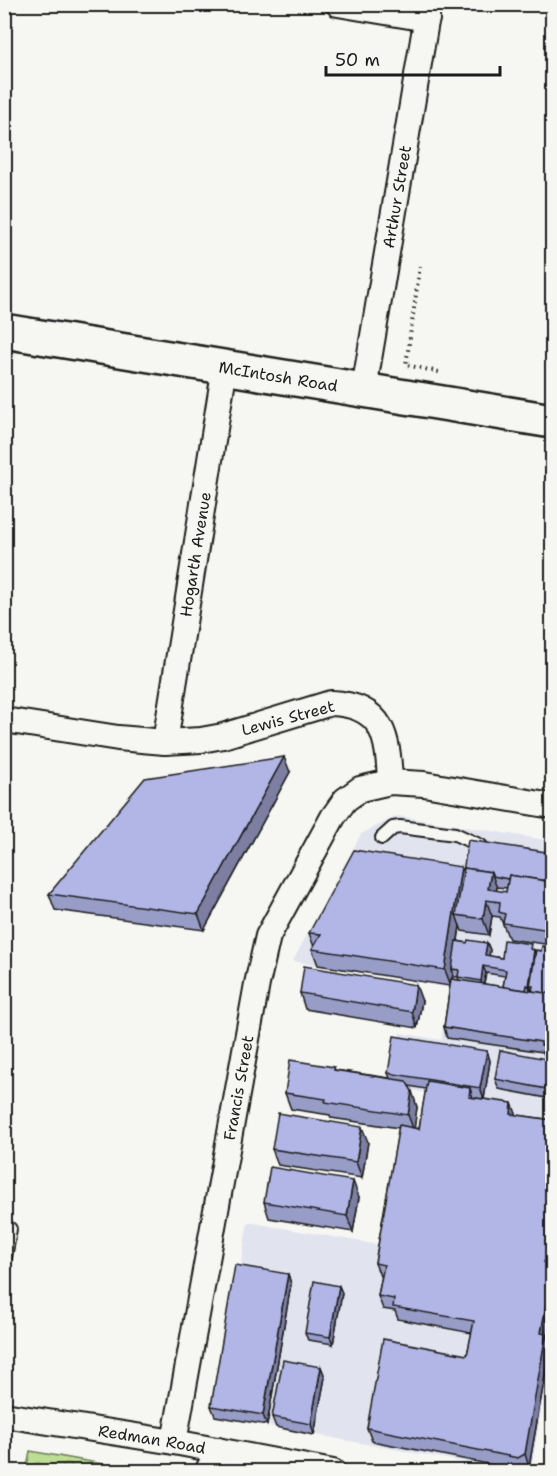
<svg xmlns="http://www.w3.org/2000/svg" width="557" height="1476" viewBox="0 0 557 1476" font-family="'Shantell Sans',sans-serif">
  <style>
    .built { fill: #e1e3ef }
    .park { fill: url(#park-crowns); stroke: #6c7c58; stroke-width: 1.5 }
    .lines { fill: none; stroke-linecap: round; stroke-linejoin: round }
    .lane-casing { stroke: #1c1c1c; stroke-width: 16 }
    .street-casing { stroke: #1c1c1c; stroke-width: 28 }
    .secondary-casing { stroke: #1c1c1c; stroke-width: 38 }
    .path { stroke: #1c1c1c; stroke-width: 4; stroke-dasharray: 1.5 4.5; stroke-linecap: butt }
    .lane { stroke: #f6f6f2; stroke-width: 12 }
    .street { stroke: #f6f6f2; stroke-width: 24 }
    .secondary { stroke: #f6f6f2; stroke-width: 33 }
    .wall { fill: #989dc7; stroke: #1c1c1c; stroke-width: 1.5; fill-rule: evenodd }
    .shaded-wall { fill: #7c7fa2; stroke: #1c1c1c; stroke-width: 1.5 }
    .building { fill: #b1b6e7; stroke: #1c1c1c; stroke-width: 1.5 }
    .labels { text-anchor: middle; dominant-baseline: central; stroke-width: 4.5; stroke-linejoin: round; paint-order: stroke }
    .street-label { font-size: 16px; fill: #1c1c1c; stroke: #f6f6f2 }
  </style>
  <defs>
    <pattern id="park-crowns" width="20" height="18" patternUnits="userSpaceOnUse" patternTransform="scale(1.5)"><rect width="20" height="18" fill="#bddd95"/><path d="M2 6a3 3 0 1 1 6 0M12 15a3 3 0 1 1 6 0" fill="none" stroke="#a2bd80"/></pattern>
  </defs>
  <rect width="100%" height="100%" fill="#f6f6f2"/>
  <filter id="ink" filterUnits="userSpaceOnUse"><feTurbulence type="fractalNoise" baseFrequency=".0167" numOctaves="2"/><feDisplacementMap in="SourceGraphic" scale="12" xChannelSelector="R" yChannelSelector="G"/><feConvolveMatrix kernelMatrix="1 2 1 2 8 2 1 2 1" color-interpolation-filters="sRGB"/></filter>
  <g filter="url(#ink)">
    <path class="built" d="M 397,816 L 552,841 L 552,1344 L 531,1470 L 528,1471 L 512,1471 L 215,1416 L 248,1222 L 385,1246 L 423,1141 L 432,1094 L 391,1086 L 400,1033 L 441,1040 L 450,988 L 293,961 L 361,834 Z"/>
    <path class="park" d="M 30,1451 L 142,1471 L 26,1471 Z"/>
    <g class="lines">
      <defs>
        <g id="lane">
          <path d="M 382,838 L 393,828 L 400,827 L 455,834 L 481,846"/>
          <path d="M 4,1264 L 10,1229"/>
        </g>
        <g id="street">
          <path d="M 338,4 L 427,19"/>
          <path id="s1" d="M 364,389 L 429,4"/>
          <path d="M 4,720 L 118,738 L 165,742 L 201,740 L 223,736 L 331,703 C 384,705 388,737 390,782"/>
          <path id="s2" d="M 165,742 L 225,366"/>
          <path id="s3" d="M 4,1415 L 174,1442 L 333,1472"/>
          <path id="s4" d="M 174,1442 L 257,984 L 268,936 L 333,817 L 345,800 L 360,789 L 390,782 L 424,784 L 552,806"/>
          <path d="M 207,1472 L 218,1450"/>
        </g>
        <g id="secondary">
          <path id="s5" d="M 4,331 L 552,421"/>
        </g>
      </defs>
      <use href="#lane" class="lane-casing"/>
      <use href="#street" class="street-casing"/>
      <use href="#secondary" class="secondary-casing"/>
      <path class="path" d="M 420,266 L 406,365 L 439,372"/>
      <use href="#lane" class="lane"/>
      <use href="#street" class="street"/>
      <use href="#secondary" class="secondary"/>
    </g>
    <g class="wall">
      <path d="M 290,772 L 204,930 L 55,910 L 49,894 Z"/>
      <path d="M 552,853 L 552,945 L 509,939 L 500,917 L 492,916 L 489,935 L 462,931 L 460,926 L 458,941 L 467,943 L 487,943 L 490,950 L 489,956 L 502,958 L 533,950 L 534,950 L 536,953 L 552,948 L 552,1057 L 544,1055 L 543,1052 L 447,1038 L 444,1027 L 450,986 L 318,965 L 312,949 L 314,947 L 309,933 L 461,867 L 463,873 ZM 496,887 L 507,888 L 506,892 L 496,891 ZM 453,973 L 454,977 L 458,977 L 459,980 L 452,979 ZM 486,973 L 505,976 L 503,987 L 484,984 Z"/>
      <path d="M 300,993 L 422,1001 L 417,1028 L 305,1009 Z"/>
      <path d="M 487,1051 L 490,1061 L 484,1099 L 473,1098 L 516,1115 L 552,1120 L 552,1309 L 547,1338 L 550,1347 L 529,1467 L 523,1471 L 372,1441 L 367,1428 L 467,1355 L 472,1333 L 398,1319 L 395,1311 L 383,1309 L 378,1296 L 382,1276 L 380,1276 L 375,1263 L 399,1128 L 331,1118 L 330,1115 L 291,1109 L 285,1093 L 334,1067 L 335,1070 L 390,1078 L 388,1073 ZM 409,1086 L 426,1089 L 419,1129 L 414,1128 L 417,1107 Z"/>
      <path d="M 552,1060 L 552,1099 L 499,1089 L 495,1079 Z"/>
      <path d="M 368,1142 L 362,1178 L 278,1165 L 272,1149 Z"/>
      <path d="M 359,1197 L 353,1232 L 269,1218 L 264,1202 Z"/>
      <path d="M 288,1274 L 291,1284 L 267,1425 L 215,1416 L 211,1406 Z"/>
      <path d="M 339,1286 L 342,1293 L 333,1344 L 308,1340 L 305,1333 Z"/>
      <path d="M 321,1367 L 325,1377 L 314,1435 L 276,1427 L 272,1417 Z"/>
    </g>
    <g class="shaded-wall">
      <path d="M 284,757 L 290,772 L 204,930 L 198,914 Z"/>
      <path d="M 552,855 L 552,888 L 548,885 Z"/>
      <path d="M 461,867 L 467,883 L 456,915 L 460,926 L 453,970 L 452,969 L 453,973 L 451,986 L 445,970 Z"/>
      <path d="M 491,872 L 497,888 L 495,901 L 488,889 Z"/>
      <path d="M 486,900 L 492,916 L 489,935 L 483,919 Z"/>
      <path d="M 552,916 L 552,936 L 550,930 Z"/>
      <path d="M 487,943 L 490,950 L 488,963 L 485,955 Z"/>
      <path d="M 534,950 L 537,957 L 530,986 L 532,990 L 531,993 L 529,986 Z"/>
      <path d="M 483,966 L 486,973 L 483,988 L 481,981 Z"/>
      <path d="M 416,985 L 422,1001 L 417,1028 L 412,1012 Z"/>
      <path d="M 487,1051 L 490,1061 L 484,1099 L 480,1088 Z"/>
      <path d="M 470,1088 L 474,1101 L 469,1097 Z"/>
      <path d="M 412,1091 L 417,1107 L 414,1131 L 408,1115 Z"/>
      <path d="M 512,1103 L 517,1116 L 511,1114 Z"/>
      <path d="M 362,1127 L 368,1142 L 362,1178 L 356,1162 Z"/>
      <path d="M 353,1181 L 359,1197 L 353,1232 L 347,1216 Z"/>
      <path d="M 552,1253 L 552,1271 L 544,1262 Z"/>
      <path d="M 288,1274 L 291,1284 L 267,1425 L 263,1415 Z"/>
      <path d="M 550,1283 L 552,1289 L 552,1309 L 547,1338 L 550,1347 L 529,1467 L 525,1454 L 541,1333 Z"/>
      <path d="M 339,1286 L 342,1293 L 333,1344 L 330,1337 Z"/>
      <path d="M 321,1367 L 325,1377 L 314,1435 L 311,1424 Z"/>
    </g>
    <g class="building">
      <path d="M 284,757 L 198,914 L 49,894 L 145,778 Z"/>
      <path d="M 468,840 L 552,853 L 548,881 L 509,875 L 508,879 L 493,876 L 491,872 L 464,868 L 463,872 Z"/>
      <path d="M 354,850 L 461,867 L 445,970 L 312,949 L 321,934 L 309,933 Z"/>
      <path d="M 464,868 L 491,872 L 488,889 L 506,892 L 509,875 L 552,882 L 552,916 L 550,930 L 503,923 L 505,914 L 499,912 L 500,902 L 486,900 L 483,919 L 456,915 Z"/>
      <path d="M 468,940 L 487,943 L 485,955 L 502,958 L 504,940 L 531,944 L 530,949 L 534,950 L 529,986 L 527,985 L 526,990 L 503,987 L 506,970 L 483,966 L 481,981 L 458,977 L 459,970 L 452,969 L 456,941 L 467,943 Z"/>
      <path d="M 542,946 L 552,948 L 552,994 L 532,991 L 533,986 L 530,986 L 536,950 L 541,951 Z"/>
      <path d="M 304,966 L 416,985 L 412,1012 L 300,993 Z"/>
      <path d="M 451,979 L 552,994 L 552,1047 L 541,1045 L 541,1042 L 444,1027 Z"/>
      <path d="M 394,1036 L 487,1051 L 480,1088 L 388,1073 Z"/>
      <path d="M 500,1050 L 552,1060 L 552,1090 L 495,1079 Z"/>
      <path d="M 290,1060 L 334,1067 L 334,1070 L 406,1081 L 412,1091 L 408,1115 L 325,1102 L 326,1099 L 285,1093 Z"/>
      <path d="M 427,1081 L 470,1088 L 469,1097 L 512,1103 L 511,1114 L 552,1120 L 552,1253 L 544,1262 L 552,1264 L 552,1283 L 550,1283 L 541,1333 L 546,1334 L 525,1454 L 518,1458 L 367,1428 L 383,1339 L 467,1355 L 474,1321 L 393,1307 L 394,1299 L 378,1296 L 384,1265 L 375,1263 L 399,1125 L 419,1129 Z"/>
      <path d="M 278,1113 L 362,1127 L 356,1162 L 272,1149 Z"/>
      <path d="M 270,1167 L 353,1181 L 347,1216 L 264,1202 Z"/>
      <path d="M 235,1265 L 288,1274 L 263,1415 L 211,1406 Z"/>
      <path d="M 314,1281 L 339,1286 L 330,1337 L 305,1333 Z"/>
      <path d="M 283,1360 L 321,1367 L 311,1424 L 272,1417 Z"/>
    </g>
  </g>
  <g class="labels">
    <g class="street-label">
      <text stroke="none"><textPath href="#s1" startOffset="195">Arthur Street</textPath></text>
      <text stroke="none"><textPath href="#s5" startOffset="278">McIntosh Road</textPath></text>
      <text stroke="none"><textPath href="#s2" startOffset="190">Hogarth Avenue</textPath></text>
      <text transform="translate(288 718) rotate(-15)">Lewis Street</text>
      <text stroke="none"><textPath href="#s4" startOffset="360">Francis Street</textPath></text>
      <text stroke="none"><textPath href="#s3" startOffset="150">Redman Road</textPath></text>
    </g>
  </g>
  <rect width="557" height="1476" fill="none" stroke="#f6f6f2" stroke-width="24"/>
  <rect x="12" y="12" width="533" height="1452" fill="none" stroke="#1c1c1c" stroke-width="2" filter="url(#ink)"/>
  <path d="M326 66v9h174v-9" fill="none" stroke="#1c1c1c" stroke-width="3"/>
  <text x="335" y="66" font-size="18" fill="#1c1c1c" stroke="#f6f6f2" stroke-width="4.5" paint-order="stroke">50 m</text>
</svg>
